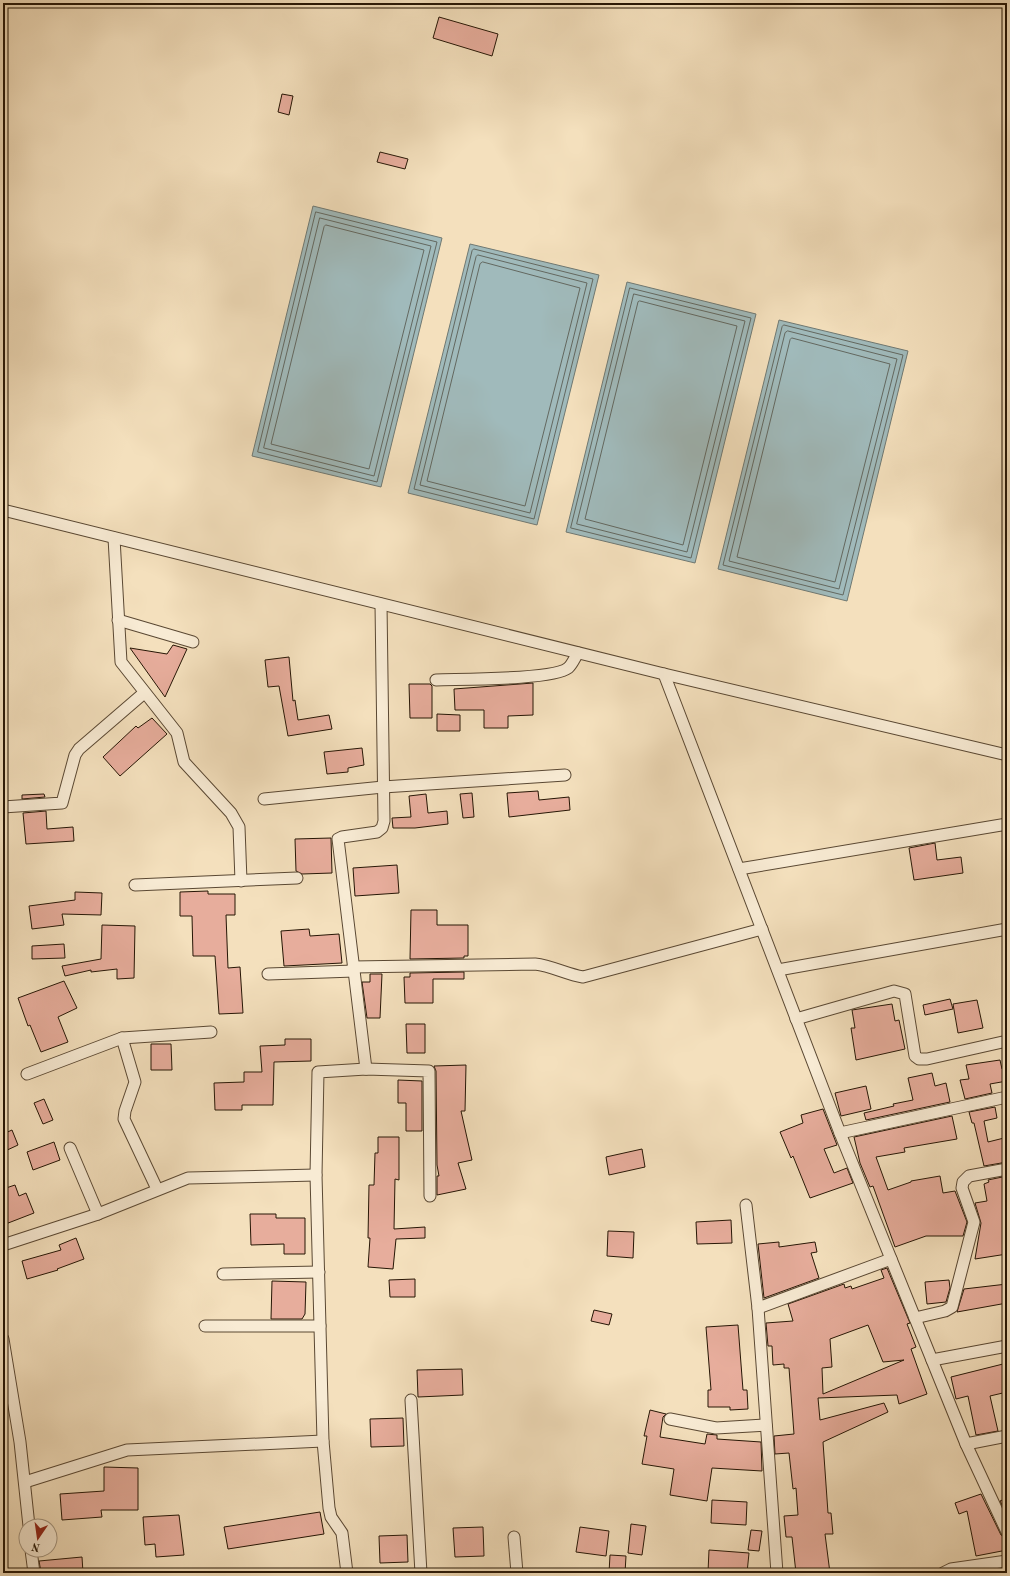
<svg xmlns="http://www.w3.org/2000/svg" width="1010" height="1576" viewBox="0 0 1010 1576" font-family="'Old Standard TT',serif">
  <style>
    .water { fill: #a0babb; stroke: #6f7872 }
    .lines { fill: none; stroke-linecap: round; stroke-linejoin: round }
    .shore { stroke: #636860; stroke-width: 1 }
    .building { fill: #e7ad9c; stroke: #261605; fill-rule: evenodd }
    .street-casing { stroke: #5a4833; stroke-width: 13 }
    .street { stroke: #f8ebd4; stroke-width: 11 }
  </style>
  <rect width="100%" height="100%" fill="#f4e0bd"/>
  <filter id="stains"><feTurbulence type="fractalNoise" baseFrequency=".005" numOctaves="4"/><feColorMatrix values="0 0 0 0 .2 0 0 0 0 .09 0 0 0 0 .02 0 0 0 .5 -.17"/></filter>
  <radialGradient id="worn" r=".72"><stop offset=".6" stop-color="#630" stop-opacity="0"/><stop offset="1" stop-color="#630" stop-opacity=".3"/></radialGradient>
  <g class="water">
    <path d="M 313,206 L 442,238 L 381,487 L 252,456 Z"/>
    <path d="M 470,244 L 599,275 L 537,525 L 408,493 Z"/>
    <path d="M 627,282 L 756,314 L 695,563 L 566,532 Z"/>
    <path d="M 779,320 L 908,351 L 847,601 L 718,569 Z"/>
  </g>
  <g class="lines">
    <g class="shore">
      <path d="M 316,212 L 437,242 L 377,482 L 258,452 Z"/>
      <path d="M 320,218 L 431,246 L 374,476 L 264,448 Z"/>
      <path d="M 326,225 L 424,250 L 369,469 L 271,444 L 324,227 Z"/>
      <path d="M 474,249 L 593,279 L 534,519 L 414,489 L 472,251 Z"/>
      <path d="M 478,255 L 587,283 L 530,513 L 420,485 L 476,257 Z"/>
      <path d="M 483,262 L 580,288 L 525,506 L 427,481 L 480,264 Z"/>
      <path d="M 630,288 L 751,318 L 691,558 L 571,528 Z"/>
      <path d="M 634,294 L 745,321 L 687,552 L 577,524 Z"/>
      <path d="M 640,301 L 737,326 L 683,545 L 585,519 L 638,302 Z"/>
      <path d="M 784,325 L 903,355 L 843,595 L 723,565 L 782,327 Z"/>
      <path d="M 788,331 L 897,359 L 839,589 L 729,561 L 785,333 Z"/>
      <path d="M 792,338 L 890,364 L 835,582 L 737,557 L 790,340 Z"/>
    </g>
  </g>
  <g class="building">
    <path d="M 439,17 L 498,34 L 492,56 L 433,38 Z"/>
    <path d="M 282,94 L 293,96 L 289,115 L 278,112 Z"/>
    <path d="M 380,152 L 408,159 L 405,169 L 377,162 Z"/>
    <path d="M 173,645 L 187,649 L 165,697 L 130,648 L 167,654 Z"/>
    <path d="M 289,657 L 293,701 L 295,700 L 298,720 L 329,715 L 332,729 L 288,736 L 279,686 L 268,687 L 265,660 Z"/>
    <path d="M 533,683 L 533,715 L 508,716 L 508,728 L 484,728 L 484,710 L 455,710 L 454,689 Z"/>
    <path d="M 409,684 L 430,684 L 432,686 L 432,718 L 410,718 Z"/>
    <path d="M 437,714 L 460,715 L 460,731 L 437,731 Z"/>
    <path d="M 152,718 L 167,734 L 120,776 L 103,757 L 136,726 L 138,728 Z"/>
    <path d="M 362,748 L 364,765 L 348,768 L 348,772 L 327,774 L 324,752 Z"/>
    <path d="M 538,791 L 539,800 L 569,797 L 570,810 L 509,817 L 507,793 Z"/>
    <path d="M 472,793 L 474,817 L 463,818 L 460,794 Z"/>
    <path d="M 44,794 L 45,797 L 22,799 L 22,795 Z"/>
    <path d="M 426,794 L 428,813 L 447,811 L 448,824 L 415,828 L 393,828 L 392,818 L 411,817 L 409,796 Z"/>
    <path d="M 46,811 L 47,829 L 73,827 L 74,841 L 26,844 L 23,813 Z"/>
    <path d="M 331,838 L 332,873 L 302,874 L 296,871 L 295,839 Z"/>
    <path d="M 935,843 L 937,860 L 961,857 L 963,873 L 914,880 L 909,848 Z"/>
    <path d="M 397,865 L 399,893 L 355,896 L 353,868 Z"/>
    <path d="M 208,891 L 208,894 L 235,894 L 235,915 L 226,915 L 228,968 L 240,967 L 243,1013 L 219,1014 L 215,956 L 193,956 L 192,916 L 180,916 L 180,892 Z"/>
    <path d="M 75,892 L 102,893 L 101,915 L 62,914 L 64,925 L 32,929 L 29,906 L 75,900 Z"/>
    <path d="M 411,910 L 437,910 L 437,925 L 468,925 L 468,956 L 464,956 L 464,958 L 410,959 Z"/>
    <path d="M 102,925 L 135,926 L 134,978 L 117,979 L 117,969 L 91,972 L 91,970 L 65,976 L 62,966 L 101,959 Z"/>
    <path d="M 309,929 L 310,936 L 339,934 L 342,963 L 284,966 L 281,931 Z"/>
    <path d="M 64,944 L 65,958 L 32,959 L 32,946 Z"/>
    <path d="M 464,972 L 464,979 L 433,979 L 433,1003 L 405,1003 L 404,977 L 410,977 L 410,973 Z"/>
    <path d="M 370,974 L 382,974 L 380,1018 L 367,1018 L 362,982 L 370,982 Z"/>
    <path d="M 64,981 L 77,1008 L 58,1017 L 68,1042 L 41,1052 L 30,1025 L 28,1026 L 18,998 Z"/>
    <path d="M 950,999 L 953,1009 L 925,1015 L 923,1005 Z"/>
    <path d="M 977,1000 L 983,1028 L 958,1033 L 953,1004 Z"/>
    <path d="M 892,1004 L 895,1021 L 899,1020 L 905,1049 L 856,1060 L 851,1028 L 855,1028 L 852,1010 Z"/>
    <path d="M 406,1024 L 425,1024 L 425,1053 L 407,1053 Z"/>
    <path d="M 285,1039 L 311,1039 L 311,1061 L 274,1062 L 273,1105 L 242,1105 L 242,1110 L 215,1110 L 214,1083 L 244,1082 L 244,1072 L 262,1072 L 260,1046 L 285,1045 Z"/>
    <path d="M 151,1044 L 171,1044 L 172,1070 L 151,1070 Z"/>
    <path d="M 1000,1060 L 1002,1069 L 1007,1069 L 1007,1081 L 990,1084 L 992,1093 L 965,1099 L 960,1080 L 969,1079 L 966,1065 Z"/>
    <path d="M 466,1065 L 465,1111 L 461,1111 L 472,1160 L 458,1163 L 466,1189 L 437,1195 L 437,1176 L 439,1176 L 437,1165 L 436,1071 L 434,1066 Z"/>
    <path d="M 932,1073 L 935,1086 L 946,1083 L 950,1102 L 866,1120 L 864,1113 L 894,1106 L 893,1104 L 913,1100 L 908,1078 Z"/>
    <path d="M 398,1080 L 422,1081 L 422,1131 L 406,1131 L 406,1103 L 398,1103 Z"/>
    <path d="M 866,1086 L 871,1109 L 841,1116 L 835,1093 Z"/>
    <path d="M 44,1099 L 53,1120 L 43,1124 L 34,1103 Z"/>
    <path d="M 995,1107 L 997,1118 L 984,1121 L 988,1142 L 1004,1138 L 1007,1149 L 1007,1162 L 984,1166 L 974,1123 L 972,1123 L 969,1112 Z"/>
    <path d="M 823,1109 L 837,1145 L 824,1149 L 834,1173 L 847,1168 L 853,1183 L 810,1198 L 793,1156 L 791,1158 L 780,1132 L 803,1123 L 801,1115 Z"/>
    <path d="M 952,1116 L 957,1139 L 904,1148 L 905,1152 L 876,1157 L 888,1190 L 911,1182 L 911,1181 L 940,1176 L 943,1193 L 955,1191 L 967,1222 L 963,1236 L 926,1236 L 895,1247 L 873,1186 L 870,1187 L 860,1163 L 854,1137 Z"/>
    <path d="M 12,1130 L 18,1145 L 3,1152 L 3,1134 Z"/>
    <path d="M 378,1137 L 399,1137 L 399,1180 L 395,1179 L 394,1229 L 425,1227 L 425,1238 L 396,1239 L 393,1269 L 368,1267 L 370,1238 L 368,1238 L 369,1185 L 374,1185 L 375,1153 L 378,1153 Z"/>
    <path d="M 54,1142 L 60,1160 L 33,1170 L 27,1152 Z"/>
    <path d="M 642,1149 L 645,1167 L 609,1175 L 606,1157 Z"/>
    <path d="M 1007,1176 L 1007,1254 L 975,1259 L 981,1223 L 975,1203 L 987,1201 L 984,1184 L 989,1182 L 988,1180 Z"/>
    <path d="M 15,1185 L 19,1196 L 26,1193 L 34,1213 L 3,1225 L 3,1189 Z"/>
    <path d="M 250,1214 L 276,1214 L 276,1218 L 305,1218 L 305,1254 L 284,1254 L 284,1244 L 251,1245 Z"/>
    <path d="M 731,1220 L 732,1243 L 697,1244 L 696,1222 Z"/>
    <path d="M 608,1231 L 634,1232 L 633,1258 L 607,1256 Z"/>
    <path d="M 76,1238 L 84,1259 L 57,1269 L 58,1270 L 27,1279 L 22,1261 L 61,1250 L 59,1245 Z"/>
    <path d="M 779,1242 L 779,1247 L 815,1242 L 817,1252 L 811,1253 L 819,1278 L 764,1298 L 758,1244 Z"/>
    <path d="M 887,1268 L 910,1323 L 907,1324 L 916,1347 L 911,1349 L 927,1394 L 899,1404 L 897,1395 L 818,1398 L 820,1420 L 884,1403 L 888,1412 L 823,1442 L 828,1513 L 831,1513 L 833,1534 L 825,1534 L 830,1573 L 796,1573 L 792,1537 L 786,1537 L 784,1516 L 798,1515 L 796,1488 L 793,1489 L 789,1453 L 775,1454 L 774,1436 L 794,1434 L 789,1368 L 784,1368 L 784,1364 L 773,1365 L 772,1346 L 768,1346 L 766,1323 L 793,1321 L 788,1304 L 844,1284 L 845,1288 L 851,1286 L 852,1289 L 884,1278 L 881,1270 ZM 868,1325 L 883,1362 L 904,1360 L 823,1394 L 822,1368 L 832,1367 L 830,1339 Z"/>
    <path d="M 415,1279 L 415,1297 L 390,1297 L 389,1280 Z"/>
    <path d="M 949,1280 L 950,1288 L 946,1302 L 927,1304 L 925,1282 Z"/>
    <path d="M 272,1281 L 306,1282 L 305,1314 L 302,1319 L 271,1319 Z"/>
    <path d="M 1007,1284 L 1007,1303 L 957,1312 L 964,1289 Z"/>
    <path d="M 594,1310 L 612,1314 L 609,1325 L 591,1321 Z"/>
    <path d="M 738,1325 L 743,1390 L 747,1390 L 748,1409 L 730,1410 L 730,1407 L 708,1407 L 708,1390 L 711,1390 L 706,1327 Z"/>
    <path d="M 1007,1363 L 1007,1392 L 990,1396 L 998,1431 L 976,1435 L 968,1396 L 956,1399 L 951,1377 Z"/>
    <path d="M 462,1369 L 463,1395 L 418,1397 L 417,1370 Z"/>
    <path d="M 650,1410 L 666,1414 L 663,1417 L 660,1437 L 705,1444 L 707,1434 L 717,1435 L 717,1439 L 761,1442 L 762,1471 L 712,1468 L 707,1501 L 670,1495 L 674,1469 L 642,1464 L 647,1436 L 644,1436 Z"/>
    <path d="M 403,1418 L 404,1446 L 371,1447 L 370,1419 Z"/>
    <path d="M 104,1467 L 138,1468 L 138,1510 L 101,1510 L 102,1517 L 62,1520 L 60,1494 L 104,1491 Z"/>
    <path d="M 981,1494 L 1001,1535 L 1007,1539 L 1007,1550 L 976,1556 L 967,1511 L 959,1514 L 955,1503 Z"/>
    <path d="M 1007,1498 L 1007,1515 L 1000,1501 Z"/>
    <path d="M 712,1500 L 747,1502 L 746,1525 L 711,1523 Z"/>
    <path d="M 320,1512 L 324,1534 L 228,1549 L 224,1527 Z"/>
    <path d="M 179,1515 L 184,1555 L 156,1557 L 155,1544 L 145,1545 L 143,1517 Z"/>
    <path d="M 631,1524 L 646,1526 L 642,1555 L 628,1553 Z"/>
    <path d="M 483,1527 L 484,1556 L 455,1557 L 453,1528 Z"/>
    <path d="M 580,1527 L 609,1531 L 606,1556 L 576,1552 Z"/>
    <path d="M 751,1530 L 762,1531 L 759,1551 L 748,1550 Z"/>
    <path d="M 407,1535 L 408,1562 L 380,1563 L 379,1536 Z"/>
    <path d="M 709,1550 L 749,1553 L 747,1573 L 708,1572 Z"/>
    <path d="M 610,1555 L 626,1556 L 625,1573 L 609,1573 Z"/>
    <path d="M 82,1557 L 83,1573 L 50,1573 L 51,1570 L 41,1572 L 39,1561 Z"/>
  </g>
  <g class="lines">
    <defs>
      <g id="street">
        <path d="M 3,510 L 664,674 L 1007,755"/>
        <path d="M 114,538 L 121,662 L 177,733 L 184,762 L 231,813 L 239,827 L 241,881"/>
        <path d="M 118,620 L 193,642"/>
        <path d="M 664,674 L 840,1133 L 966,1444 L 1007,1532"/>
        <path d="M 436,680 C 460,679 553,680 568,668 C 572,665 575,657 578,653"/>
        <path d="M 264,799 L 383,787 L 565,775"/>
        <path d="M 3,807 L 62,803 L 75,755 L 79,749 L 144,693"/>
        <path d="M 739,869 L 1007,824"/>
        <path d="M 135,885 L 297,878"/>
        <path d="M 353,967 L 535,964 C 552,966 566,974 583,977 L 762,929"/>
        <path d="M 778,970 L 1007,929"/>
        <path d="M 268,974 L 354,971"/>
        <path d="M 796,1019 L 894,991 L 905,994 L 915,1056 L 919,1059 L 927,1059 L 1007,1041"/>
        <path d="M 122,1038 L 135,1082 L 125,1111 L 124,1119 L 157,1189"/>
        <path d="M 366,1069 L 338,839 L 342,837 L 377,832 L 382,828 L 384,821 L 381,604"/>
        <path d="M 27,1074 L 122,1038 L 211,1032"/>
        <path d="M 840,1133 L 1007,1097"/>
        <path d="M 70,1148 L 98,1214"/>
        <path d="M 746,1205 L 758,1308 L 777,1573"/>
        <path d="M 3,1245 L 98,1214 L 188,1178 L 316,1175"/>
        <path d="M 223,1274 L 319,1272"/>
        <path d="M 758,1308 L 891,1259"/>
        <path d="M 915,1318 L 945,1311 L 952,1307 L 974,1222 L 962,1188 L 963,1182 L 969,1176 L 1007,1169"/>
        <path d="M 205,1326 L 320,1326"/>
        <path d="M 3,1339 L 20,1442 L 29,1526"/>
        <path d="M 932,1360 L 1007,1346"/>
        <path d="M 411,1400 L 421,1573"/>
        <path d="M 670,1419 L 716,1428 L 766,1425"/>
        <path d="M 966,1444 L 1007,1436"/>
        <path d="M 25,1482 L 127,1450 L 323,1441"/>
        <path d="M 514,1537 L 517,1573"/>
        <path d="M 31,1550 L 34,1573"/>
        <path d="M 347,1573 L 342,1533 L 331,1517 L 329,1508 L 323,1441 L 316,1175 L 318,1072 L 366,1069 L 429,1071 L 430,1196"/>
        <path d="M 943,1573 L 951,1569 L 1007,1561"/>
      </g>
    </defs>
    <use href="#street" class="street-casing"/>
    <use href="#street" class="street"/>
  </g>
  <rect width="1010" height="1576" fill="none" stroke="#f4e0bd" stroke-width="16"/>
  <rect x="4" y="4" width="1002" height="1568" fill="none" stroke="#261605" stroke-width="2"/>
  <rect x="8" y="8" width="994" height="1560" fill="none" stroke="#261605"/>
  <g transform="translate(38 1538) rotate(193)"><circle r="19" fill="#f8ebd4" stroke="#a49681"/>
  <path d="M0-3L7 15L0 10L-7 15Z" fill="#8f2418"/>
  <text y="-6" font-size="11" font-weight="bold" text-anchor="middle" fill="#261605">N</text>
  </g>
  <rect width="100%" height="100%" filter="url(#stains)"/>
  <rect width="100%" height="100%" fill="url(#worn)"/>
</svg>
